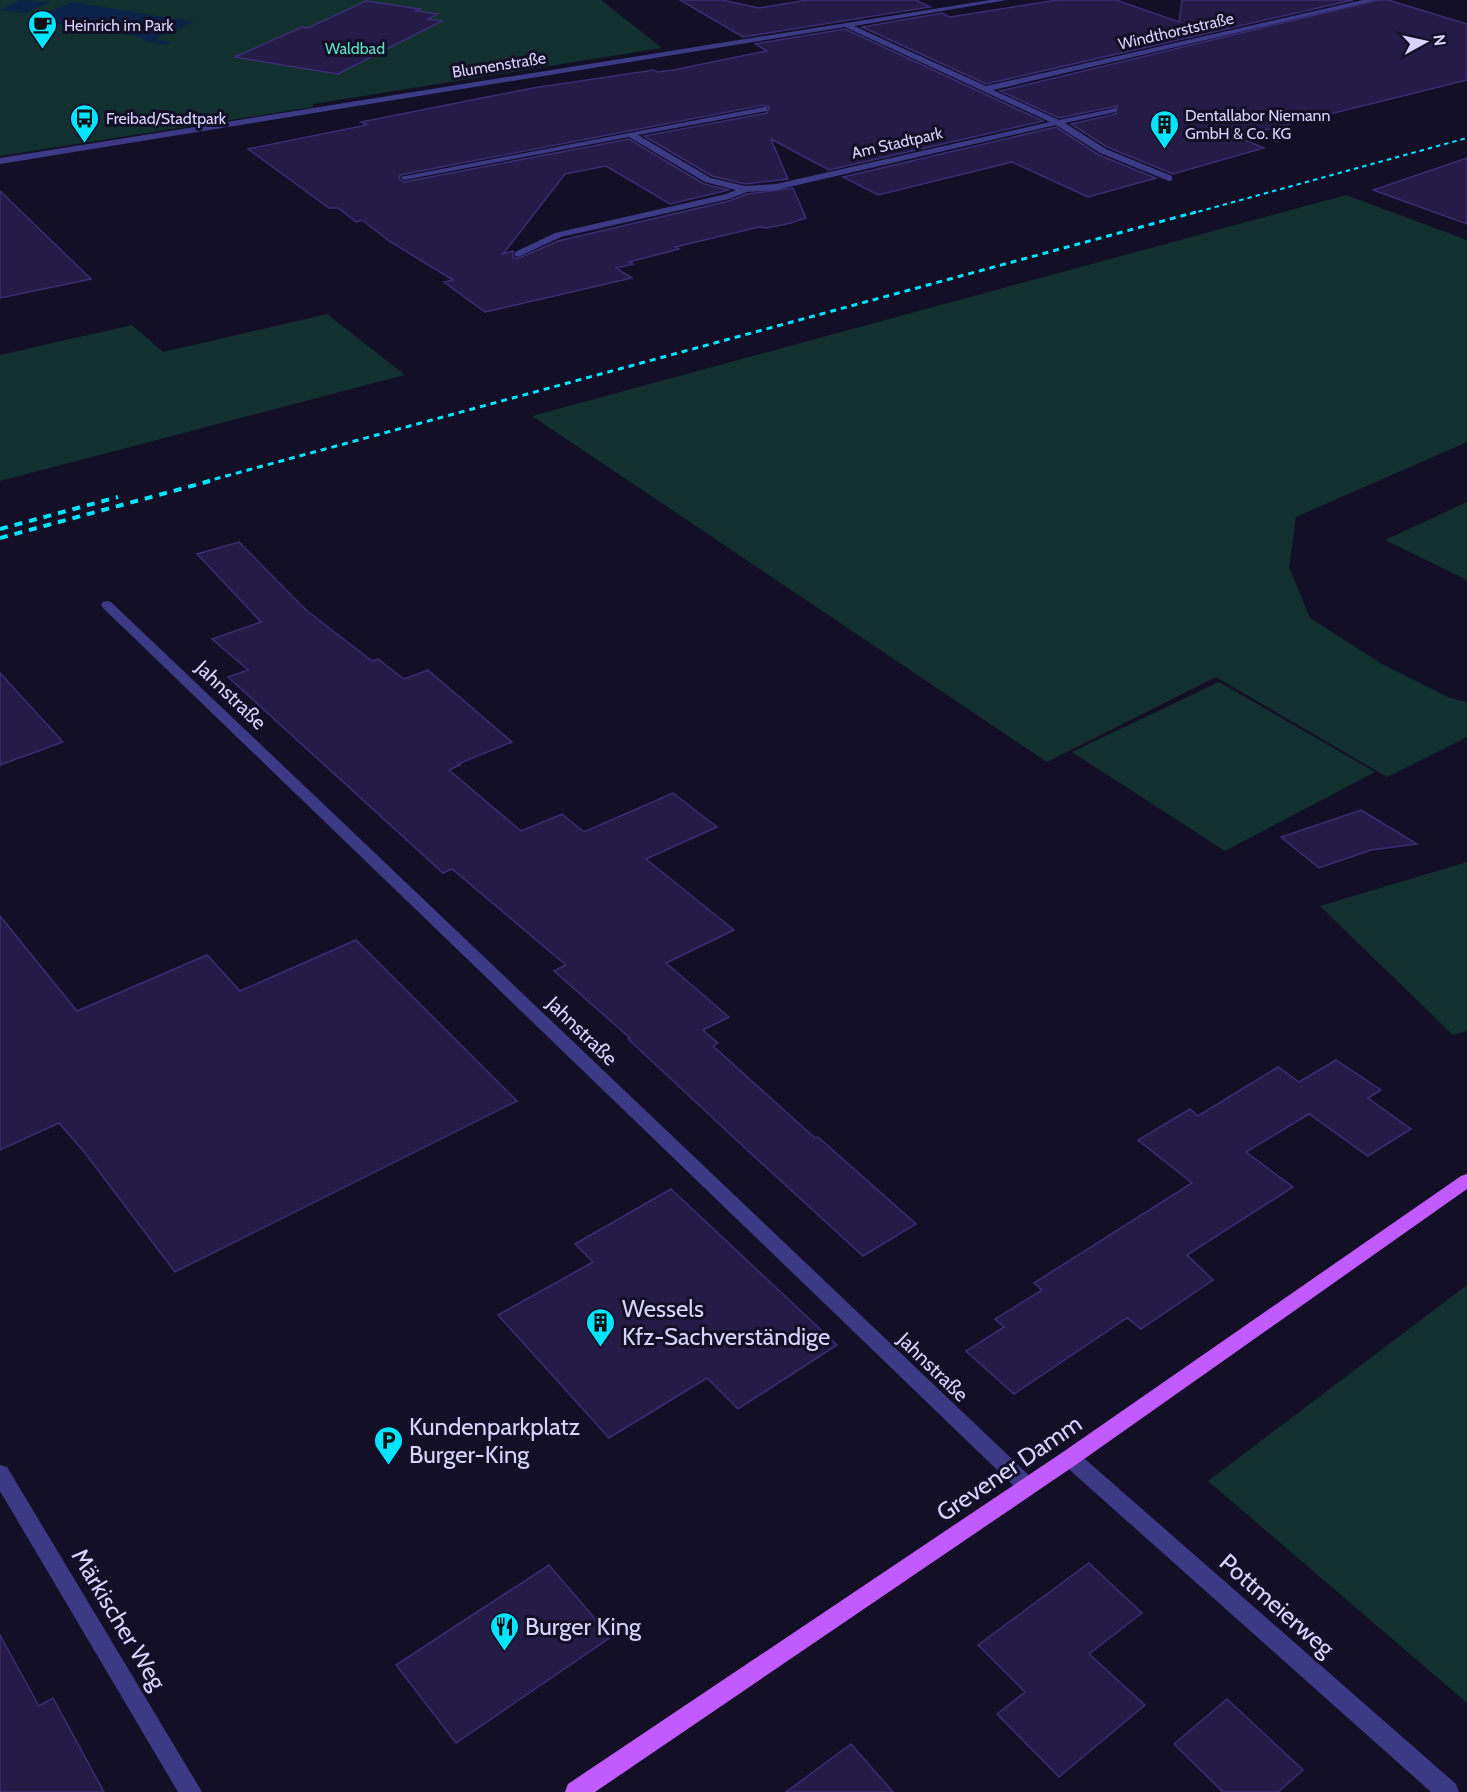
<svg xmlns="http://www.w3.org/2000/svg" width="1467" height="1792" viewBox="0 0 1467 1792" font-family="Cabin,sans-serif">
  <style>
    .green { fill: #12302f }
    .water { fill: #0c2248 }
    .building { fill: #241b47; stroke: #3b2d73; stroke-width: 1.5 }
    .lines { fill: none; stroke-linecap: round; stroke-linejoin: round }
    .street { fill: #3d3a85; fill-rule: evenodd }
    .primary { fill: #c25bff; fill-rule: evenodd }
    .rail-far2 { stroke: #00e5ff; stroke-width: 2; stroke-dasharray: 4.5 4; stroke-linecap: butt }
    .rail-far1 { stroke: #00e5ff; stroke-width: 3; stroke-dasharray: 6 5; stroke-linecap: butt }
    .rail { stroke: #00e5ff; stroke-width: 4; stroke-dasharray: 8 7; stroke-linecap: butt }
    .labels { text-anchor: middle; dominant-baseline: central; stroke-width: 6; stroke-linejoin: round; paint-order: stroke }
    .far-poi-label { font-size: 16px; fill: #d9d4ff; stroke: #130f26; text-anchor: start }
    .far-street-label { font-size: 16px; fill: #d9d4ff; stroke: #130f26 }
    .far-park-label { font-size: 16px; fill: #5fe0c0; stroke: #130f26 }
    .street-label { font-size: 20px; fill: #d9d4ff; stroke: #130f26 }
    .near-poi-label { font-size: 24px; fill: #d9d4ff; stroke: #130f26; text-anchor: start }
    .near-street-label { font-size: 24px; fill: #d9d4ff; stroke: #130f26 }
  </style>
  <rect width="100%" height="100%" fill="#130f26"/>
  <g class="green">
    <path d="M 0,0 L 601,0 L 662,48 L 313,104 L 313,107 L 0,156 Z"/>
    <path d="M 1346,195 L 1467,240 L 1467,442 L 1296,517 L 1289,567 L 1310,618 L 1382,664 L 1450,698 L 1467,702 L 1467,737 L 1387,777 L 1216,677 L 1047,762 L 532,416 Z"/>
    <path d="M 327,314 L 405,375 L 0,481 L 0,355 L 132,325 L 163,352 Z"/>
    <path d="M 1467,502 L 1467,580 L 1385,540 Z"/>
    <path d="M 1219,682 L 1375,772 L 1225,851 L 1072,752 Z"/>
    <path d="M 1467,862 L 1467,1031 L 1453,1035 L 1320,906 Z"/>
    <path d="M 1467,1285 L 1467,1703 L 1208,1481 Z"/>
  </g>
  <g class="water">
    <path d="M 20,0 L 51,2 L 25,13 L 0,10 Z"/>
    <path d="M 73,2 L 194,22 L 154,39 L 171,42 L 167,45 L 144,41 L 141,37 L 30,19 Z"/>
  </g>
  <g class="building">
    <path d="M 680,0 L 722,0 L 759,8 L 808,0 L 916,0 L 930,7 L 743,37 Z"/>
    <path d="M 1057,0 L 1116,0 L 1179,22 L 1182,0 L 1353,0 L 986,84 L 862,27 L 942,13 L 950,17 Z"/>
    <path d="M 1378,0 L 1388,0 L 1467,24 L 1467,80 L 1237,137 L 1264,148 L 1173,174 L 1107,147 L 1071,124 L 1116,114 L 1117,106 L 1059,118 L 1000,91 Z"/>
    <path d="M 366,1 L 420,9 L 416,11 L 438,14 L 428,19 L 442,21 L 338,74 L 235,57 L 302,27 L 308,28 Z"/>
    <path d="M 845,29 L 1043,121 L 829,170 L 771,139 L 788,179 L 745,184 L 712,176 L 644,136 L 767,113 L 769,107 L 764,105 L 400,175 L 399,179 L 404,182 L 629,139 L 704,184 L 729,190 L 670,204 L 606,166 L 565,174 L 503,254 L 513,251 L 513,257 L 517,259 L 558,241 L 729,201 L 747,194 L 793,188 L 806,218 L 787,224 L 766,228 L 759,227 L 675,247 L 679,249 L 629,262 L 633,264 L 616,268 L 632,278 L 485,312 L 444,282 L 453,280 L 389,241 L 362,220 L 356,222 L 338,208 L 329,208 L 248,149 L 367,125 L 361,122 L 533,88 L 654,70 L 657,72 L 673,70 L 767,51 L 755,44 Z"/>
    <path d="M 1056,127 L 1099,155 L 1156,178 L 1088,197 L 1012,162 L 878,195 L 843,177 Z"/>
    <path d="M 1467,158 L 1467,224 L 1373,190 Z"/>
    <path d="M 0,191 L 91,279 L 0,298 Z"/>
    <path d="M 239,542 L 306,610 L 372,661 L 378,659 L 404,679 L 428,670 L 512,742 L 458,764 L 460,765 L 449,770 L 521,831 L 562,814 L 584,832 L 673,793 L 717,827 L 646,859 L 734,930 L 666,963 L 729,1017 L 703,1030 L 718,1043 L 713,1046 L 815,1138 L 818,1137 L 916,1224 L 863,1256 L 745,1148 L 628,1039 L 630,1038 L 554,971 L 566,965 L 452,869 L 443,873 L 228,677 L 248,670 L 212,639 L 261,622 L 197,554 Z"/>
    <path d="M 0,673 L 63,742 L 0,765 Z"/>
    <path d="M 1361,810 L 1417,844 L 1371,850 L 1319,868 L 1281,837 Z"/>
    <path d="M 0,916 L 77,1011 L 207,955 L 240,991 L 356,940 L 517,1101 L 175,1272 L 85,1153 L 59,1123 L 0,1150 Z"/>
    <path d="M 1336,1060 L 1381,1090 L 1368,1098 L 1411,1129 L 1368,1156 L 1309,1114 L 1246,1152 L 1293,1187 L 1187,1255 L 1213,1280 L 1141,1329 L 1127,1318 L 1014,1394 L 966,1351 L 1004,1327 L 995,1319 L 1042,1290 L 1034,1283 L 1192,1183 L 1138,1140 L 1190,1109 L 1198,1116 L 1278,1067 L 1299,1082 Z"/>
    <path d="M 671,1189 L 837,1345 L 738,1409 L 707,1378 L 609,1438 L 498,1315 L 593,1262 L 575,1244 Z"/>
    <path d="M 1089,1563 L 1142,1613 L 1089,1654 L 1145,1705 L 1059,1777 L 997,1714 L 1025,1692 L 978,1645 Z"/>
    <path d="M 549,1565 L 611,1637 L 456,1743 L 396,1665 Z"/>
    <path d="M 0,1635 L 39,1706 L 53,1698 L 104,1792 L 0,1792 Z"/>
    <path d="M 1227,1699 L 1303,1770 L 1278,1792 L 1223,1792 L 1174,1744 Z"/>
    <path d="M 851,1744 L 893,1792 L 786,1792 Z"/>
  </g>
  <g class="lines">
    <g class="street">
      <path d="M 990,0 L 1007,0 L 854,26 L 986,86 L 1363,0 L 1376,0 L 993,90 L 1059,120 L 1116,108 L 1116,112 L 1065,123 L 1106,149 L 1172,176 L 1172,180 L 1169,181 L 1100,153 L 1056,125 L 776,190 L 747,192 L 729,199 L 561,237 L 518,257 L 515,256 L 515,252 L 555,233 L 726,194 L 736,190 L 705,182 L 629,137 L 404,180 L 400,177 L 764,107 L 767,107 L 767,111 L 638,135 L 711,178 L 745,186 L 776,184 L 1050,122 L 845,27 L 0,164 L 0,158 Z"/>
      <path d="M 107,601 L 111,602 L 1034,1480 L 1037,1486 L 1034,1492 L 1027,1494 L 1020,1492 L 103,608 L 101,605 L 103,602 Z"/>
      <path d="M 1070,1450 L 1077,1452 L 1456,1784 L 1459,1792 L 1431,1792 L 1063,1464 L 1060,1458 L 1063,1452 Z"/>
      <path d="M 0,1465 L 7,1467 L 202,1792 L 178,1792 L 0,1491 Z"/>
    </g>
    <path class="primary" d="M 1467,1174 L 1467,1189 L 1077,1464 L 595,1792 L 565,1792 L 568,1784 L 1063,1452 L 1461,1176 Z"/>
    <path class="rail-far2" d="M 1190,214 L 1467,138"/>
    <path class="rail-far1" d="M 204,482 L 1196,212"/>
    <g class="rail">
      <path d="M 0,529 L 118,497"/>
      <path d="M 0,538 L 210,481"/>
    </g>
  </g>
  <defs>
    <symbol id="cafe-pin" viewBox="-11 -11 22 30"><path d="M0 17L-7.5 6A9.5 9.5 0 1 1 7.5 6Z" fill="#00e5ff" stroke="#130f26"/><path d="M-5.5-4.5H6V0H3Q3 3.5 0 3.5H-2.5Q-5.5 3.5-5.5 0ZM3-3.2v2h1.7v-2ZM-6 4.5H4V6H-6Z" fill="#111"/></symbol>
    <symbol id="bus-pin" viewBox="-11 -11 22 30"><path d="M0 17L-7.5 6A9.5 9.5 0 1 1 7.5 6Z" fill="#00e5ff" stroke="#130f26"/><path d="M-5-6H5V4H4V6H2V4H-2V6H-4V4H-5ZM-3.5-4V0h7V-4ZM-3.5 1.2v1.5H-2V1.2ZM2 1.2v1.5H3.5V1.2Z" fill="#111"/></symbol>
    <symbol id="building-pin" viewBox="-11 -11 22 30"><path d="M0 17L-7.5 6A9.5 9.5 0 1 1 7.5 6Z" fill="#00e5ff" stroke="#130f26"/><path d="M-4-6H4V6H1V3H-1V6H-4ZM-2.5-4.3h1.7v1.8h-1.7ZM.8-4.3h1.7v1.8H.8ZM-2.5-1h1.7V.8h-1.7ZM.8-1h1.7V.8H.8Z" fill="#111"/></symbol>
    <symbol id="parking-pin" viewBox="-11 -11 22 30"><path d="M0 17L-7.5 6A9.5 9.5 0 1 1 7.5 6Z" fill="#00e5ff" stroke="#130f26"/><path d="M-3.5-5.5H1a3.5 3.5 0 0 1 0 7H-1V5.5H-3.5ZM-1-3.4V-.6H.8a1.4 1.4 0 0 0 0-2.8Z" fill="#111"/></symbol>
    <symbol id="restaurant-pin" viewBox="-11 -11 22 30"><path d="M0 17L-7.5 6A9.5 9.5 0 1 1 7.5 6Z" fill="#00e5ff" stroke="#130f26"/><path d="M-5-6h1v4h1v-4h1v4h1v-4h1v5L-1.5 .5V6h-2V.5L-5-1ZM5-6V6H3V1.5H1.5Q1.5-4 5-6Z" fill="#111"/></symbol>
  </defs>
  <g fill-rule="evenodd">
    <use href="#cafe-pin" x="26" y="8" width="33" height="45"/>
    <use href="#bus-pin" x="68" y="102" width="33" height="45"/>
    <use href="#building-pin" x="1148" y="108" width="33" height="45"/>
    <use href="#building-pin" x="584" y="1306" width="33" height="45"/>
    <use href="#parking-pin" x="372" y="1424" width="33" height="45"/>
    <use href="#restaurant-pin" x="488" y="1610" width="33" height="45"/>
  </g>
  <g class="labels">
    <g class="far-poi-label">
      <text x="64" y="25">Heinrich im Park</text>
      <text x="1185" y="115">Dentallabor Niemann<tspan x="1185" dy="18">GmbH &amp; Co. KG</tspan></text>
      <text x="106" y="118">Freibad/Stadtpark</text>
    </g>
    <g class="far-street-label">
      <text transform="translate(1176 31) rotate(-13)">Windthorststraße</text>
      <text transform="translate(499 65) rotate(-9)">Blumenstraße</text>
      <text transform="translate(897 143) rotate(-13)">Am Stadtpark</text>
    </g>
    <g class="far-park-label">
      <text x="355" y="48">Waldbad</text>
    </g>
    <g class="street-label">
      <text transform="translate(231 695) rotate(44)">Jahnstraße</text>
      <text transform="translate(582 1031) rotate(44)">Jahnstraße</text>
      <text transform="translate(933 1367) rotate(44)">Jahnstraße</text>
    </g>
    <g class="near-poi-label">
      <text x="622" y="1308">Wessels<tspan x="622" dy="28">Kfz-Sachverständige</tspan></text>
      <text x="409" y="1426">Kundenparkplatz<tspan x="409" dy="28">Burger-King</tspan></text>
      <text x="525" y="1626">Burger King</text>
    </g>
    <g class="near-street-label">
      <text transform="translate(1009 1468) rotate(-34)">Grevener Damm</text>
      <text transform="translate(1277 1605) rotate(41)">Pottmeierweg</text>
      <text transform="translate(119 1619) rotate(59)">Märkischer Weg</text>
    </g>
  </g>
  <g transform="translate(1425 42) rotate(82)" stroke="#130f26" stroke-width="4.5" paint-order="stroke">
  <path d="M0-4.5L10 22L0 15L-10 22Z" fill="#d9d4ff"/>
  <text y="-9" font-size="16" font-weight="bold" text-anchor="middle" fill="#d9d4ff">N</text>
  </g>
</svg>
